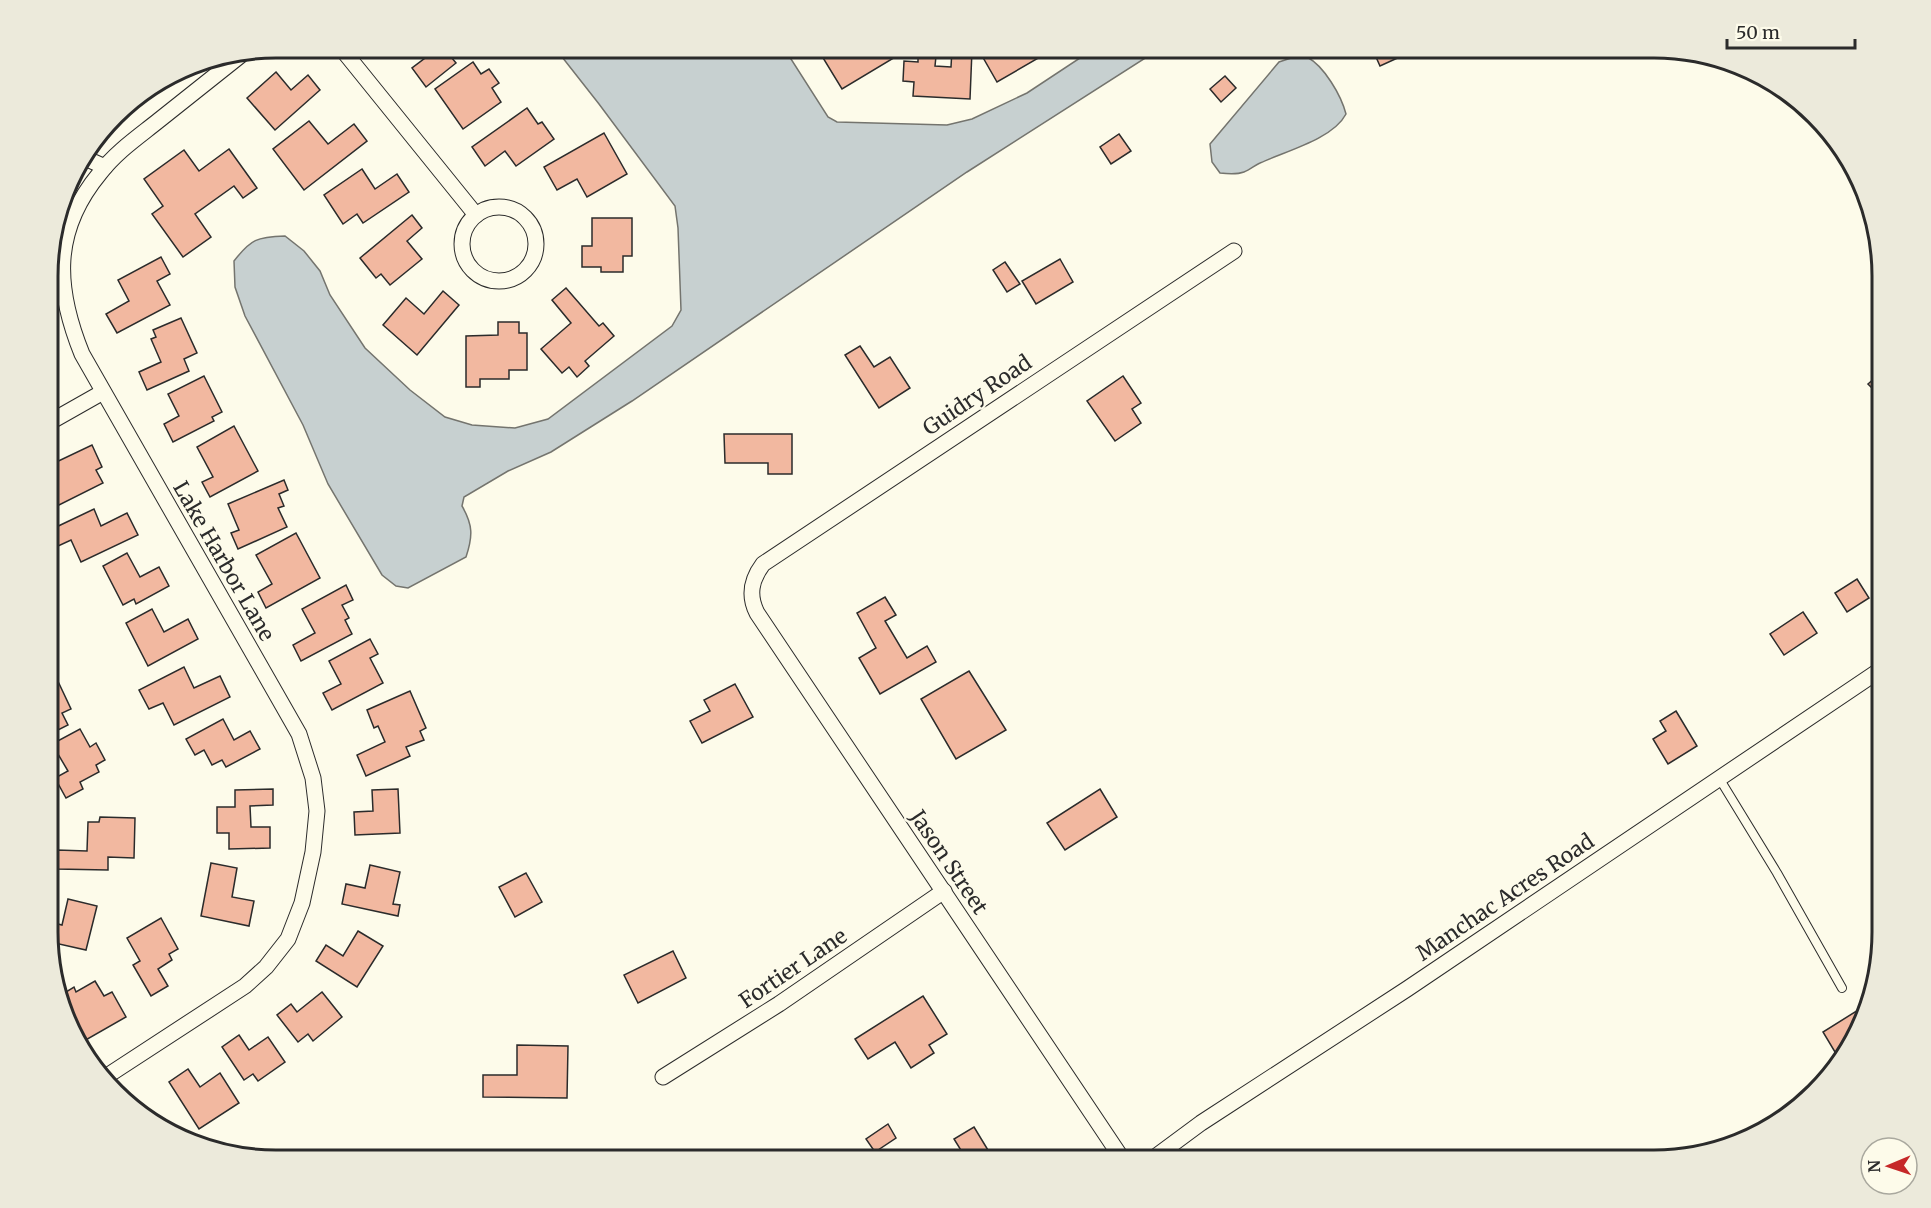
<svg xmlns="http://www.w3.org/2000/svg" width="1931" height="1208" viewBox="0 0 1931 1208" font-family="Merriweather,serif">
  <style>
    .water { fill: #c7d0d0; stroke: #74746e; stroke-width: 1.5 }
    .building { fill: #f2b8a0; stroke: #2b2b2b; stroke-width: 1.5 }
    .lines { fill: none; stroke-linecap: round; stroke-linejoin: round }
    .lane-casing { stroke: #2b2b2b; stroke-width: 10 }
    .street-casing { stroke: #2b2b2b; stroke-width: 17 }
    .lane { stroke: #fdfbea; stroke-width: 8 }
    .street { stroke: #fdfbea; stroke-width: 15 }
    .labels { text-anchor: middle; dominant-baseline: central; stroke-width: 4.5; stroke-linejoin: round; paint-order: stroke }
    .street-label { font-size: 21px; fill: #2b2b2b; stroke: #fdfbea }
    .rim { fill: none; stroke: #2b2b2b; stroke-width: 3 }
  </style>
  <rect width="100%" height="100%" fill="#fdfbea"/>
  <g class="water">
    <path d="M 555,48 L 784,48 L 828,117 L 837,122 L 947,125 L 972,119 L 1027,93 L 1095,48 L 1161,48 L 967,172 L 632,401 L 551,452 L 508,471 L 464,497 L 462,506 C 473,525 473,536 466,557 L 408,588 L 396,586 L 382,575 L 328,484 L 303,425 L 245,316 L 235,287 L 234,261 C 251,239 257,237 285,236 L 304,251 L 320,271 L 330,295 L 365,348 L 410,390 L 445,417 L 472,425 L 515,428 L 548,419 L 672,326 L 681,310 L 678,228 L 675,206 L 599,104 Z"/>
    <path d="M 1307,57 C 1324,66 1341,95 1346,114 C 1333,139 1286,151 1260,163 C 1255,165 1250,170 1244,172 C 1236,175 1228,174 1220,173 L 1212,162 L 1210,144 L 1279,62 L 1291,58 Z"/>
  </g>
  <g class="building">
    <path d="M 417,48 L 463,48 L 451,57 L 456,63 L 426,87 L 412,68 L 425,58 Z"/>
    <path d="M 817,48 L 862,48 L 864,50 L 867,48 L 893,48 L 897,56 L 842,89 Z"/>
    <path d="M 991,48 L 1044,48 L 1047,53 L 997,82 L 981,54 Z"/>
    <path d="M 1372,48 L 1401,48 L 1404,55 L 1380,66 Z"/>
    <path d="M 952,49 L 972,50 L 970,99 L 913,96 L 914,82 L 903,81 L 904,61 L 918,62 L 918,55 L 936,56 L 935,66 L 951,67 Z"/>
    <path d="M 473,62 L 481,74 L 489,69 L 499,83 L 492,88 L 501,102 L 463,129 L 435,89 Z"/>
    <path d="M 276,72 L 291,90 L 308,75 L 320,90 L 275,130 L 247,98 Z"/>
    <path d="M 1225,76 L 1236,88 L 1221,102 L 1210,89 Z"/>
    <path d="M 527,108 L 538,124 L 542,122 L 554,139 L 516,166 L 505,151 L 485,166 L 472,147 Z"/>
    <path d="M 309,121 L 328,144 L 354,124 L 367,141 L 304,190 L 273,149 Z"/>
    <path d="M 604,133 L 627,174 L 587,197 L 577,179 L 557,190 L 544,167 Z"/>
    <path d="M 1119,134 L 1131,151 L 1111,164 L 1100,147 Z"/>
    <path d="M 229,149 L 257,188 L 243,198 L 234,186 L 195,214 L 211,237 L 183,257 L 152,214 L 163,206 L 144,179 L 184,150 L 199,171 Z"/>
    <path d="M 362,169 L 375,189 L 397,174 L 409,192 L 363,223 L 357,214 L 343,224 L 324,195 Z"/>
    <path d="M 412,215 L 422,228 L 407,241 L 422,259 L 390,285 L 381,274 L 376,278 L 360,258 Z"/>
    <path d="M 592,218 L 632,218 L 632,256 L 623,256 L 623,272 L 601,272 L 601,267 L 582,267 L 582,246 L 592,246 Z"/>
    <path d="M 161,257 L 170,274 L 157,281 L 170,305 L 117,333 L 106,314 L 129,301 L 118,280 Z"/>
    <path d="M 1060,259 L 1073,282 L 1036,304 L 1022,281 Z"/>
    <path d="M 1005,262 L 1020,284 L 1007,292 L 993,270 Z"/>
    <path d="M 566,288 L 599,326 L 603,323 L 614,336 L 585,361 L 589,366 L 577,377 L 569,367 L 562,373 L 541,349 L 571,323 L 552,300 Z"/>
    <path d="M 443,291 L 459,305 L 417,355 L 383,325 L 406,298 L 424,314 Z"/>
    <path d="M 181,318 L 197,353 L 184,359 L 189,371 L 147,390 L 139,372 L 161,362 L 151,339 L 156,337 L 153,330 Z"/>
    <path d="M 498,322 L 519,322 L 519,333 L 527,333 L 527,370 L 509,370 L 509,379 L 480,379 L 480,387 L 466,387 L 466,336 L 498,335 Z"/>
    <path d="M 860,346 L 874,367 L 890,357 L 910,388 L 879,408 L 845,355 Z"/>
    <path d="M 1883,371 L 1883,399 L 1868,384 Z"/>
    <path d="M 204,376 L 222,412 L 212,417 L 214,421 L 173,442 L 164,424 L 179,416 L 168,394 Z"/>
    <path d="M 1123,376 L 1141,403 L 1132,409 L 1141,423 L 1115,441 L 1087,401 Z"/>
    <path d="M 234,426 L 258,471 L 210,497 L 202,482 L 213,477 L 197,447 Z"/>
    <path d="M 724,434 L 792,434 L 792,474 L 768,474 L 768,463 L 725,463 Z"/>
    <path d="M 92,445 L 102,467 L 96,470 L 103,483 L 59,505 L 50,489 L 50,465 Z"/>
    <path d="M 284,480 L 288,490 L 279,494 L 284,506 L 278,508 L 287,527 L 238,549 L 231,533 L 239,530 L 228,504 Z"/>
    <path d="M 94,509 L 101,526 L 127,513 L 138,535 L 81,562 L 71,540 L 56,547 L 50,530 Z"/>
    <path d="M 296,533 L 320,578 L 266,608 L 258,592 L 272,584 L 256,555 Z"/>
    <path d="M 127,553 L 140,577 L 159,567 L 169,586 L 136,604 L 134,599 L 123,605 L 103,566 Z"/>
    <path d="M 1857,579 L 1869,598 L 1847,612 L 1835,593 Z"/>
    <path d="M 346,585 L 353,600 L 342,605 L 349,618 L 345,620 L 352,634 L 301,661 L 293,645 L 315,633 L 302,609 Z"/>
    <path d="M 885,597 L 896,615 L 885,621 L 907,658 L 927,646 L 936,662 L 880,694 L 859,658 L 876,648 L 857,613 Z"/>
    <path d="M 152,609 L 164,632 L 188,619 L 198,639 L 148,666 L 126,623 Z"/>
    <path d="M 1803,612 L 1817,633 L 1784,655 L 1770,634 Z"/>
    <path d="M 370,639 L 378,654 L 370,658 L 383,683 L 332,710 L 323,693 L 341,684 L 329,661 Z"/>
    <path d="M 50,642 L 56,655 L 50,658 Z"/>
    <path d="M 184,667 L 194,688 L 220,676 L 230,697 L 174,725 L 163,703 L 149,709 L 139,690 Z"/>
    <path d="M 969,671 L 1006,730 L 956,759 L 921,699 Z"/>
    <path d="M 55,675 L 71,709 L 62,713 L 68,725 L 50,734 L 50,677 Z"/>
    <path d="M 735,684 L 753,717 L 702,743 L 690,721 L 710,711 L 704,700 Z"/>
    <path d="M 410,691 L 426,728 L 420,731 L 424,740 L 406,747 L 410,756 L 366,776 L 357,755 L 385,742 L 378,726 L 374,728 L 367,710 Z"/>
    <path d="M 1676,711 L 1697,746 L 1668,764 L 1653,739 L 1666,731 L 1660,721 Z"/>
    <path d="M 223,719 L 234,740 L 250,731 L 260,749 L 226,767 L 222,760 L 212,765 L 204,750 L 195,755 L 186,739 Z"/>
    <path d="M 80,729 L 90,747 L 96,743 L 105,760 L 96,765 L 99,772 L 80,782 L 83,789 L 66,798 L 55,778 L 68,771 L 52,744 Z"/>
    <path d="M 273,789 L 273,805 L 250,806 L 251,827 L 270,827 L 270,848 L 229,849 L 229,833 L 217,833 L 217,807 L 235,807 L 235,790 Z"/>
    <path d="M 398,789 L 400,833 L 355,835 L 354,812 L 373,811 L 372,790 Z"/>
    <path d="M 1100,789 L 1117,817 L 1065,850 L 1047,823 Z"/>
    <path d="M 100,817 L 135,818 L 134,858 L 108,857 L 108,870 L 56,869 L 57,850 L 87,851 L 88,822 L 99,822 Z"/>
    <path d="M 211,863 L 237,868 L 232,897 L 254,901 L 249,926 L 201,916 Z"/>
    <path d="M 370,865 L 400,872 L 393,904 L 400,905 L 398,916 L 342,904 L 346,884 L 365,888 Z"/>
    <path d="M 526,873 L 542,902 L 515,917 L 499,887 Z"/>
    <path d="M 68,899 L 97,906 L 86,950 L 50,942 L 50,922 L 62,925 Z"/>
    <path d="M 161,918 L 178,949 L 169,954 L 172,960 L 158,969 L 168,986 L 151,996 L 133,965 L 140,961 L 127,938 Z"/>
    <path d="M 358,931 L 383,946 L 357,987 L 316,961 L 326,945 L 343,956 Z"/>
    <path d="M 673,951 L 686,978 L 638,1003 L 624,975 Z"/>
    <path d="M 95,981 L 104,996 L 112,992 L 126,1017 L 84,1041 L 68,1015 L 61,995 L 74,987 L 76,992 Z"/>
    <path d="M 322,992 L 342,1017 L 313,1041 L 308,1034 L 298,1042 L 277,1015 L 291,1004 L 297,1012 Z"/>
    <path d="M 923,996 L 947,1034 L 929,1045 L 934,1053 L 911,1068 L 895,1042 L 868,1059 L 855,1039 Z"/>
    <path d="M 1871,1002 L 1845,1058 L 1841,1062 L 1823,1032 Z"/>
    <path d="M 239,1035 L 249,1050 L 268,1037 L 285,1062 L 258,1081 L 253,1074 L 244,1080 L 222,1047 Z"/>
    <path d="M 517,1045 L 568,1046 L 567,1098 L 483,1097 L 483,1075 L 517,1075 Z"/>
    <path d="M 188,1069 L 200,1087 L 220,1073 L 239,1103 L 199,1129 L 169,1082 Z"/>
    <path d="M 154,1113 L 165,1129 L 146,1118 Z"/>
    <path d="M 888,1124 L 896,1138 L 875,1152 L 866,1139 Z"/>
    <path d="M 974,1127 L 994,1160 L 967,1160 L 954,1139 Z"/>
  </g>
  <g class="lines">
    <defs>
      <path id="lane" d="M 1719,778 L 1777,873 L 1842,988"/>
      <g id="street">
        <path d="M 341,48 L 476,215"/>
        <path d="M 85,158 L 105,167"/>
        <circle cx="499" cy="244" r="37"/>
        <path d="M 50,422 L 103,392"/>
        <path d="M 107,1076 L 245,986 L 266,967 L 288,939 L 302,903 L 313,852 L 317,811 L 313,778 L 299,734 L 82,354 C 55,287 52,231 100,173 C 116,152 138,137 158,121 C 186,99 213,77 241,55"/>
        <path d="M 663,1077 L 779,1004 L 944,891"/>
        <path d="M 1123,1160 L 757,613 C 748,595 751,580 763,564 L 1234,251"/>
        <path d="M 1151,1160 L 1201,1123 L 1407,989 L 1883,668"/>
      </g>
    </defs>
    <use href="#lane" class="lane-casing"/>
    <use href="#street" class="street-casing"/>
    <use href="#lane" class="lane"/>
    <use href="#street" class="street"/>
  </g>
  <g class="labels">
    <g class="street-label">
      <text transform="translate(977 395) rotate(-34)">Guidry Road</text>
      <text transform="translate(224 561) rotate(60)">Lake Harbor Lane</text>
      <text transform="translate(949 862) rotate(56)">Jason Street</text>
      <text transform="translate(1505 897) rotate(-34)">Manchac Acres Road</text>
      <text transform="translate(793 968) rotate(-34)">Fortier Lane</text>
    </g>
  </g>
  <path d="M0 0H1931V1208H0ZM276 58H1654A218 218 0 0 1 1872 276V932A218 218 0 0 1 1654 1150H276A218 218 0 0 1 58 932V276A218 218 0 0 1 276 58Z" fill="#eceadb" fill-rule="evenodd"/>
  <path class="rim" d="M276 58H1654A218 218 0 0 1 1872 276V932A218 218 0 0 1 1654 1150H276A218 218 0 0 1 58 932V276A218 218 0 0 1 276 58Z"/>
  <g transform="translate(1889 1166) rotate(268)"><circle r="28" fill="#fdfbea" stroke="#a9a89e" stroke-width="1.5"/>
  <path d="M0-4.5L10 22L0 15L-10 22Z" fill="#c62828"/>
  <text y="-9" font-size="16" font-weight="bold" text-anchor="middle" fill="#2b2b2b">N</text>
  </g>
  <path d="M1727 39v9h128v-9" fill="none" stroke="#2b2b2b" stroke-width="3"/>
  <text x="1736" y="39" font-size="18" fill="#2b2b2b" stroke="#fdfbea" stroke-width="4.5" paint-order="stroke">50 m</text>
</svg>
